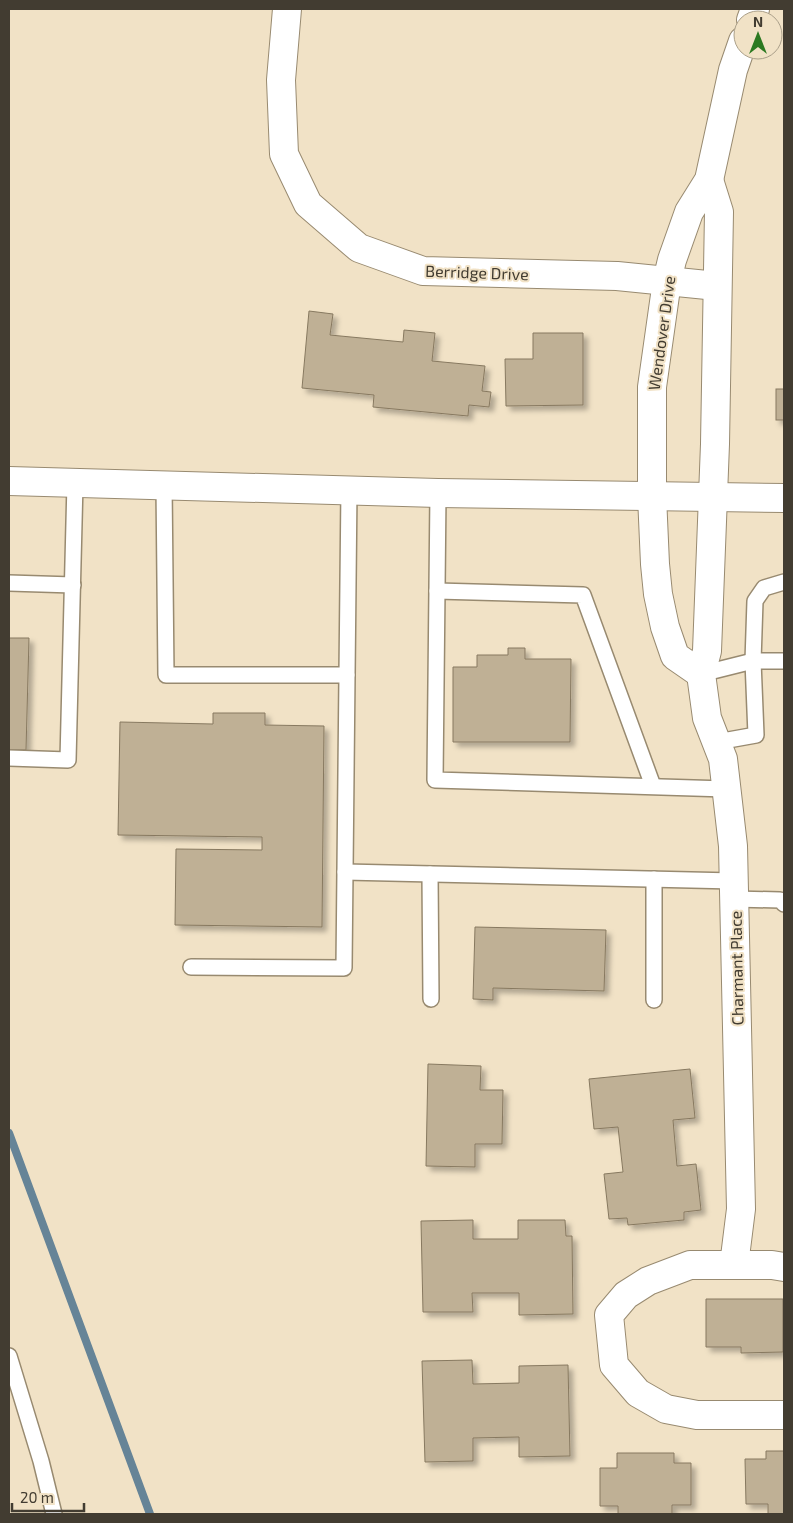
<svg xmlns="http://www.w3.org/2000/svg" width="793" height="1523" viewBox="0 0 793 1523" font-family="'Exo 2',sans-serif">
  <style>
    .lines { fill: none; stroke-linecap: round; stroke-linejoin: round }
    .stream { stroke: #668497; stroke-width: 8 }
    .building { fill: #bfb095; stroke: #877960; filter: url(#shadow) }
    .service-casing { stroke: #988a70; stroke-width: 18 }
    .minor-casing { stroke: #988a70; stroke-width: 30 }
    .secondary-casing { stroke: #988a70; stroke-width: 30 }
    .service { stroke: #fff; stroke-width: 15 }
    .minor { stroke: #fff; stroke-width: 28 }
    .secondary { stroke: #fff; stroke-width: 28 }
    .labels { text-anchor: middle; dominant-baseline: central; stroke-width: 4; stroke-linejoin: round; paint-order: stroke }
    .street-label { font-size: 16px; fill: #423c31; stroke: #f1e2c6 }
  </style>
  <defs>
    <filter id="shadow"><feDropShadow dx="4.5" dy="4.5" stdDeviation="2.5" flood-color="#0004"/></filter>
  </defs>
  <rect width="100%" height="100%" fill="#f1e2c6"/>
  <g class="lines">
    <path class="stream" d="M 9,1133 L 150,1514"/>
  </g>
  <g class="building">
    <path d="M 309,311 L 333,314 L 330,335 L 403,342 L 404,330 L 435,333 L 432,361 L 485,366 L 482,391 L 491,392 L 489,407 L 469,405 L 468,416 L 373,407 L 374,395 L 302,388 Z"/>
    <path d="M 533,333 L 583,333 L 583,405 L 506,406 L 505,359 L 533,359 Z"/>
    <rect x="776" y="389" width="8" height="31"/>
    <path d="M 9,638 L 29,638 L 26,750 L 9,750 Z"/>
    <path d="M 508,648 L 525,648 L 525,659 L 571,659 L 570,742 L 453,742 L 453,667 L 477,667 L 477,655 L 508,655 Z"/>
    <path d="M 213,713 L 265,713 L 265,725 L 324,726 L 322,927 L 175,925 L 176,849 L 262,850 L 262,837 L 118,835 L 120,722 L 213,724 Z"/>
    <path d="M 475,927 L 606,930 L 604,991 L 493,988 L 493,1000 L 473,999 Z"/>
    <path d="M 428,1064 L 481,1066 L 480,1090 L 503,1090 L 502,1144 L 475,1144 L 475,1167 L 426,1166 Z"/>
    <path d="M 690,1069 L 695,1118 L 673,1120 L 677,1166 L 696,1164 L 701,1210 L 684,1212 L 684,1220 L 628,1225 L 627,1218 L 609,1219 L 604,1174 L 623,1172 L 618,1127 L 594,1129 L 589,1079 Z"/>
    <path d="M 473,1220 L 473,1239 L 518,1239 L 518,1220 L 565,1220 L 566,1236 L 572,1236 L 573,1314 L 519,1315 L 519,1293 L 472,1293 L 473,1312 L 423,1312 L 421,1221 Z"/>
    <path d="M 706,1299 L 783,1299 L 783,1352 L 741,1353 L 741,1347 L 706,1347 Z"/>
    <path d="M 472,1360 L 473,1384 L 519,1383 L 519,1366 L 568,1365 L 570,1456 L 519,1457 L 519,1437 L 473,1438 L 473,1461 L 425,1462 L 422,1361 Z"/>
    <path d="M 766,1451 L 784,1451 L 784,1514 L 768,1514 L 768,1504 L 746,1504 L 745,1459 L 766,1459 Z"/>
    <path d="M 617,1453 L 674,1453 L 674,1463 L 691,1463 L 691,1505 L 672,1505 L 672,1514 L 618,1514 L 618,1506 L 600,1506 L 600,1468 L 617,1468 Z"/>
  </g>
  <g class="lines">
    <defs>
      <g id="service">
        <path d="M 164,485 L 166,675 L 347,675 L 349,489"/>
        <path d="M 438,493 L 435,780 L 726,789"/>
        <path d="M 9,583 L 73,585"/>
        <path d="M 437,591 L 583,595 L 653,786"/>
        <path d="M 701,674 L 753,661 L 784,661"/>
        <path d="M 717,742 L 756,735 L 753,661 L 755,601 L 764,588 L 784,582"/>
        <path d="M 9,758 L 68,760 L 75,483"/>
        <path d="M 345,872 L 734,881"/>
        <path d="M 430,874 L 431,999"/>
        <path d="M 654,879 L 654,1000"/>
        <path d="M 734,899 L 780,900 L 784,904"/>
        <path d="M 191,967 L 344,968 L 347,675"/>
        <path d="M 9,1356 L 41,1461 L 54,1514"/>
      </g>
      <g id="minor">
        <path d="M 287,9 L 281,80 L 284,154 L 308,204 L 359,248 L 423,271 L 617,276 L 717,286"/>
        <path d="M 751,20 L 755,9"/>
        <path d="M 709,180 L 719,212 L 715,444 L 707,651 L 701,674 L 707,718 L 723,759 L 733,846 L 741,1209 L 734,1265"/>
        <path d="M 701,674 L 675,656 L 665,627 L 658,594 L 655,564 L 652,496 L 652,387 L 667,281 L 672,260 L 689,212 L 709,180 L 733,70 L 743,41"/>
        <path d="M 784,1267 L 772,1265 L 690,1265 L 648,1281 L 626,1295 L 609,1315 L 614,1365 L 638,1393 L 666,1409 L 697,1415 L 784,1415"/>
      </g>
      <path id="secondary" d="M 9,481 L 438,493 L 784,498"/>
    </defs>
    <use href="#service" class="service-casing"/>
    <use href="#minor" class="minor-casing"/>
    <use href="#secondary" class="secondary-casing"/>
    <use href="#service" class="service"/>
    <use href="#minor" class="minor"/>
    <use href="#secondary" class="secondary"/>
  </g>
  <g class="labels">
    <g class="street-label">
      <text transform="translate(477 272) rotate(2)">Berridge Drive</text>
      <text transform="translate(661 333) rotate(-82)">Wendover Drive</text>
      <text transform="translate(736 968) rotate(-91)">Charmant Place</text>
    </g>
  </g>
  <rect width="793" height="1523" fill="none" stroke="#423c31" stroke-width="20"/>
  <g transform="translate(758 35)"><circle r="24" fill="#f1e2c6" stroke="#aba08a"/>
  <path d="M0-4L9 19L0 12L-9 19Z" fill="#2c7921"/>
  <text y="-8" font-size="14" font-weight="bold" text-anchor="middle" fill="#423c31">N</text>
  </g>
  <path d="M12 1503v8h72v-8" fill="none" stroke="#423c31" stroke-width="2.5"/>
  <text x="20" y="1503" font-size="15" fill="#423c31" stroke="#f1e2c6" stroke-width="4" paint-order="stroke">20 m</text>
</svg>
